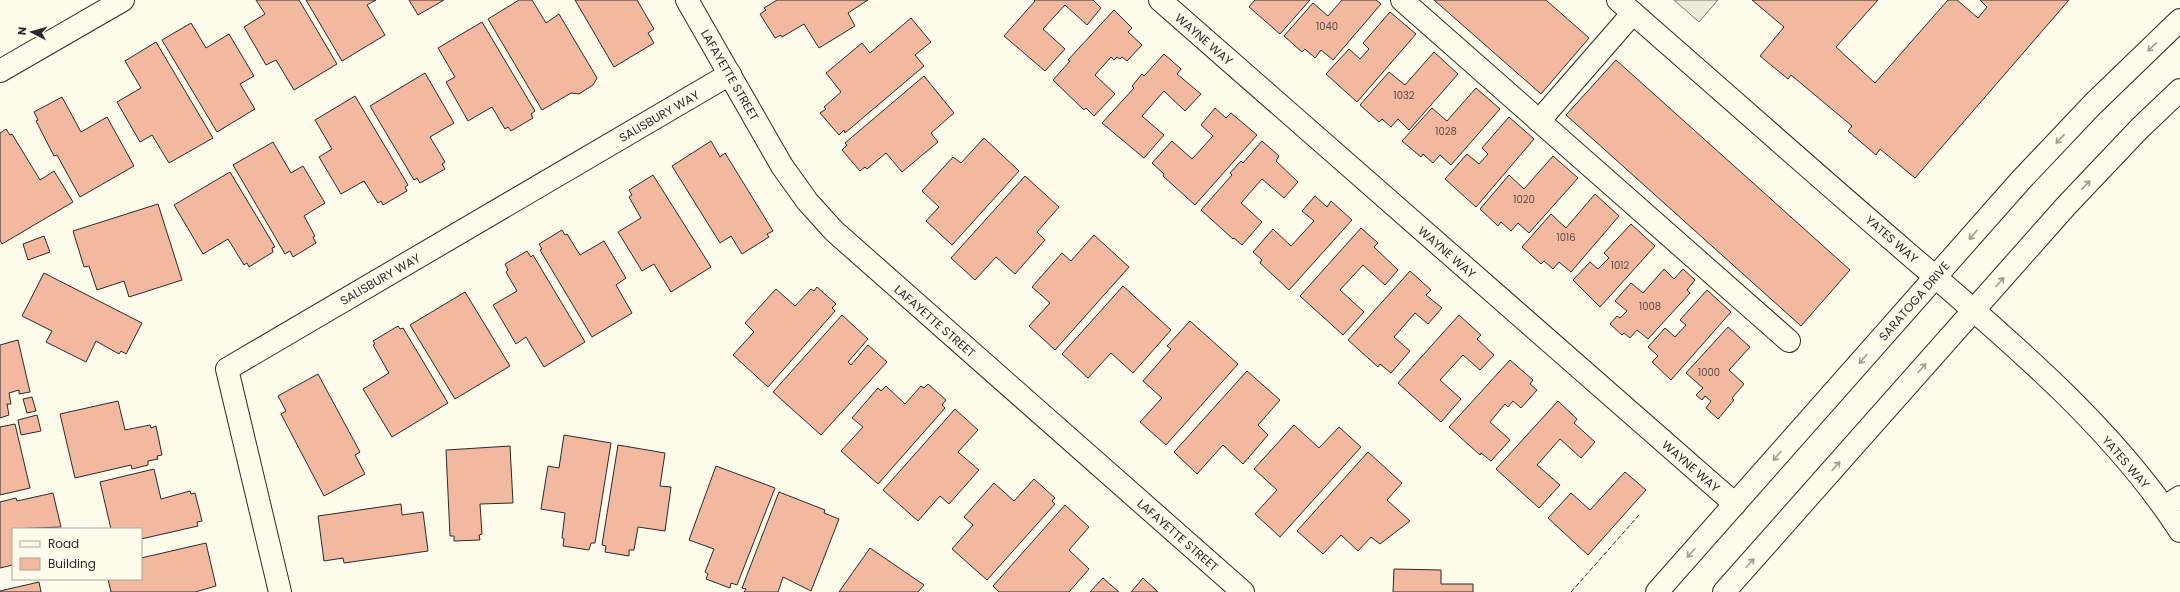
<svg xmlns="http://www.w3.org/2000/svg" width="2180" height="592" viewBox="0 0 2180 592" font-family="Poppins,sans-serif">
  <style>
    .green { fill: #ecebdb; stroke: #74746e }
    .building { fill: #f2b8a0; stroke: #2b2b2b }
    .lines { fill: none; stroke-linecap: round; stroke-linejoin: round }
    .minor-casing { stroke: #2b2b2b; stroke-width: 24 }
    .major-casing { stroke: #2b2b2b; stroke-width: 24 }
    .minor { stroke: #fdfbea; stroke-width: 22 }
    .major { stroke: #fdfbea; stroke-width: 22 }
    .fence { stroke: #2b2b2b; stroke-width: 1; stroke-dasharray: 5 2; stroke-linecap: butt }
    .oneway { stroke: #9e9d94 }
    .labels { text-anchor: middle; dominant-baseline: central; stroke-width: 3; stroke-linejoin: round; paint-order: stroke }
    .number-label { font-size: 10px; fill: #5d4e48 }
    .street-label { font-size: 12px; fill: #2b2b2b; stroke: #fdfbea }
  </style>
  <rect width="100%" height="100%" fill="#fdfbea"/>
  <path class="green" d="M 1674,0 L 1718,0 L 1699,22 Z"/>
  <g class="building">
    <path d="M 256,0 L 299,0 L 337,64 L 294,90 L 276,60 L 266,65 L 244,27 L 265,14 Z"/>
    <path d="M 306,0 L 376,0 L 367,5 L 385,35 L 342,61 Z"/>
    <path d="M 409,0 L 444,0 L 418,15 Z"/>
    <path d="M 519,0 L 532,0 L 546,23 L 559,14 L 597,78 L 593,85 L 579,94 L 571,93 L 542,110 L 488,19 Z"/>
    <path d="M 575,0 L 637,0 L 654,29 L 648,33 L 654,43 L 614,67 Z"/>
    <path d="M 777,0 L 868,0 L 848,13 L 855,26 L 819,48 L 804,24 L 782,37 L 781,35 L 775,38 L 760,14 L 766,10 L 764,8 Z"/>
    <path d="M 1034,0 L 1093,0 L 1101,8 L 1087,25 L 1065,5 L 1043,29 L 1065,49 L 1045,71 L 1004,36 L 1035,1 Z"/>
    <path d="M 1255,0 L 1310,0 L 1280,34 L 1249,7 Z"/>
    <path d="M 1342,0 L 1376,0 L 1381,4 L 1333,60 L 1321,50 L 1315,58 L 1305,49 L 1302,52 L 1284,36 L 1313,3 L 1328,16 Z"/>
    <path d="M 1434,0 L 1546,0 L 1589,38 L 1541,94 Z"/>
    <path d="M 1752,0 L 1878,0 L 1836,47 L 1875,83 L 1948,0 L 1957,0 L 1978,18 L 1987,7 L 1980,0 L 2069,0 L 1915,178 L 1880,149 L 1876,155 L 1848,131 L 1852,126 L 1791,75 L 1788,79 L 1760,56 L 1784,27 Z"/>
    <path d="M 1114,10 L 1132,28 L 1128,32 L 1142,45 L 1127,61 L 1122,57 L 1120,59 L 1117,57 L 1114,60 L 1111,57 L 1095,75 L 1115,94 L 1094,116 L 1086,108 L 1084,110 L 1053,80 L 1070,61 L 1068,60 Z"/>
    <path d="M 1390,12 L 1416,34 L 1357,102 L 1326,74 L 1349,49 L 1360,59 L 1369,49 L 1363,43 Z"/>
    <path d="M 911,18 L 931,42 L 915,55 L 924,66 L 845,133 L 844,130 L 839,135 L 820,113 L 826,109 L 824,107 L 841,92 L 826,73 L 862,43 L 870,53 Z"/>
    <path d="M 482,22 L 535,111 L 531,114 L 533,118 L 511,131 L 508,127 L 505,129 L 492,107 L 468,121 L 446,82 L 455,77 L 438,48 Z"/>
    <path d="M 191,23 L 206,48 L 229,34 L 254,76 L 240,84 L 255,109 L 217,132 L 162,40 Z"/>
    <path d="M 156,42 L 213,138 L 169,163 L 152,135 L 140,142 L 117,102 L 141,88 L 125,61 Z"/>
    <path d="M 1434,52 L 1458,74 L 1409,130 L 1398,119 L 1391,127 L 1382,119 L 1379,122 L 1360,105 L 1389,72 L 1405,85 Z"/>
    <path d="M 1164,54 L 1181,69 L 1177,74 L 1201,94 L 1185,111 L 1164,91 L 1142,116 L 1164,135 L 1144,158 L 1102,123 L 1134,88 L 1132,86 L 1142,74 L 1144,76 Z"/>
    <path d="M 1616,60 L 1850,270 L 1801,326 L 1566,115 Z"/>
    <path d="M 425,73 L 454,123 L 430,137 L 445,162 L 442,164 L 445,169 L 420,183 L 417,178 L 414,180 L 370,106 Z"/>
    <path d="M 924,76 L 954,113 L 931,133 L 938,142 L 902,172 L 886,153 L 867,169 L 865,167 L 860,171 L 842,150 L 847,145 L 845,143 Z"/>
    <path d="M 1476,88 L 1500,109 L 1451,165 L 1440,155 L 1433,163 L 1423,154 L 1421,157 L 1402,141 L 1432,108 L 1447,121 Z"/>
    <path d="M 355,96 L 408,185 L 405,187 L 407,191 L 383,205 L 381,201 L 378,203 L 364,181 L 341,194 L 319,157 L 332,149 L 315,120 Z"/>
    <path d="M 62,97 L 81,132 L 107,117 L 134,166 L 80,197 L 57,155 L 54,156 L 36,121 L 38,120 L 34,112 Z"/>
    <path d="M 1215,108 L 1226,118 L 1231,113 L 1257,135 L 1195,205 L 1163,176 L 1164,174 L 1152,163 L 1172,141 L 1192,159 L 1213,136 L 1201,125 Z"/>
    <path d="M 1509,117 L 1534,139 L 1476,207 L 1445,179 L 1467,154 L 1479,164 L 1488,154 L 1482,148 Z"/>
    <path d="M 6,129 L 10,135 L 12,134 L 40,180 L 54,171 L 73,202 L 2,244 L 0,240 L 0,133 Z"/>
    <path d="M 984,138 L 1019,171 L 952,245 L 926,221 L 939,207 L 922,191 L 953,157 L 961,163 Z"/>
    <path d="M 711,141 L 720,157 L 725,153 L 773,231 L 767,234 L 769,237 L 742,254 L 731,236 L 720,243 L 672,166 Z"/>
    <path d="M 1262,141 L 1279,156 L 1276,161 L 1298,182 L 1284,198 L 1262,179 L 1241,203 L 1262,222 L 1242,245 L 1234,238 L 1233,239 L 1201,210 L 1232,175 L 1230,173 L 1241,161 L 1243,163 Z"/>
    <path d="M 273,142 L 291,173 L 303,166 L 325,203 L 304,216 L 315,236 L 313,237 L 316,243 L 293,257 L 290,251 L 285,254 L 233,165 Z"/>
    <path d="M 1553,156 L 1578,178 L 1529,233 L 1518,223 L 1511,231 L 1501,222 L 1498,226 L 1480,209 L 1509,175 L 1524,189 Z"/>
    <path d="M 230,172 L 275,247 L 272,248 L 273,252 L 249,267 L 247,263 L 244,265 L 228,239 L 203,254 L 174,205 Z"/>
    <path d="M 653,175 L 711,267 L 671,292 L 654,264 L 642,271 L 618,232 L 641,218 L 629,197 L 632,195 L 629,190 Z"/>
    <path d="M 1025,176 L 1059,207 L 1037,232 L 1045,240 L 1015,274 L 996,257 L 975,280 L 951,258 Z"/>
    <path d="M 1595,194 L 1619,216 L 1571,272 L 1559,262 L 1553,269 L 1544,261 L 1541,264 L 1522,247 L 1551,214 L 1566,228 Z"/>
    <path d="M 1315,196 L 1327,207 L 1331,201 L 1352,220 L 1289,290 L 1260,263 L 1262,260 L 1253,252 L 1273,229 L 1291,246 L 1314,221 L 1302,211 Z"/>
    <path d="M 158,204 L 182,280 L 129,297 L 124,281 L 97,290 L 89,266 L 84,267 L 73,231 Z"/>
    <path d="M 1631,224 L 1655,246 L 1600,307 L 1573,280 L 1590,262 L 1598,269 L 1609,258 L 1604,253 Z"/>
    <path d="M 1361,228 L 1378,243 L 1374,247 L 1398,270 L 1385,285 L 1363,265 L 1340,290 L 1364,312 L 1343,335 L 1300,296 Z"/>
    <path d="M 562,230 L 565,235 L 567,234 L 580,255 L 604,241 L 626,278 L 616,285 L 632,313 L 592,337 L 540,250 L 542,249 L 539,244 Z"/>
    <path d="M 1094,235 L 1129,267 L 1055,350 L 1029,326 L 1050,303 L 1032,287 L 1062,253 L 1071,261 Z"/>
    <path d="M 44,236 L 50,252 L 28,260 L 23,244 Z"/>
    <path d="M 527,251 L 531,257 L 533,255 L 585,342 L 544,367 L 526,337 L 516,344 L 493,305 L 517,291 L 506,272 L 508,270 L 505,264 Z"/>
    <path d="M 1664,269 L 1674,279 L 1683,269 L 1695,280 L 1687,290 L 1690,293 L 1648,339 L 1637,330 L 1630,338 L 1624,333 L 1622,335 L 1610,324 L 1617,316 L 1620,318 L 1627,311 L 1615,301 L 1631,283 L 1643,293 Z"/>
    <path d="M 1410,271 L 1431,290 L 1426,295 L 1442,308 L 1428,324 L 1415,313 L 1394,337 L 1410,351 L 1391,373 L 1380,364 L 1378,367 L 1348,340 Z"/>
    <path d="M 44,273 L 142,323 L 126,354 L 121,351 L 119,354 L 96,341 L 86,362 L 46,342 L 52,331 L 22,316 Z"/>
    <path d="M 1123,286 L 1171,330 L 1133,373 L 1111,353 L 1088,378 L 1062,354 Z"/>
    <path d="M 817,287 L 836,304 L 832,308 L 835,311 L 768,387 L 733,355 L 754,332 L 745,323 L 776,289 L 795,306 L 811,289 L 814,291 Z"/>
    <path d="M 1707,290 L 1731,312 L 1671,380 L 1652,362 L 1658,356 L 1648,347 L 1665,328 L 1675,337 L 1686,325 L 1680,320 Z"/>
    <path d="M 465,292 L 510,366 L 455,399 L 410,325 Z"/>
    <path d="M 842,315 L 868,339 L 848,362 L 851,365 L 868,345 L 887,362 L 821,435 L 773,392 Z"/>
    <path d="M 1459,315 L 1481,335 L 1477,339 L 1494,355 L 1480,370 L 1463,355 L 1440,380 L 1461,399 L 1441,422 L 1398,383 Z"/>
    <path d="M 1190,321 L 1238,364 L 1166,445 L 1140,422 L 1162,398 L 1143,381 L 1171,349 L 1167,346 Z"/>
    <path d="M 398,326 L 400,329 L 403,328 L 448,403 L 392,437 L 363,389 L 389,373 L 373,345 L 375,344 L 373,341 Z"/>
    <path d="M 1728,327 L 1750,347 L 1729,370 L 1744,384 L 1732,398 L 1734,400 L 1718,419 L 1706,408 L 1711,401 L 1705,396 L 1702,400 L 1696,395 L 1703,388 L 1686,373 Z"/>
    <path d="M 18,340 L 30,392 L 19,394 L 19,390 L 9,393 L 11,404 L 7,404 L 9,415 L 0,418 L 0,345 Z"/>
    <path d="M 1510,360 L 1533,380 L 1530,384 L 1537,390 L 1521,408 L 1513,401 L 1508,407 L 1505,404 L 1490,422 L 1510,440 L 1491,461 L 1481,453 L 1480,455 L 1449,427 Z"/>
    <path d="M 1247,371 L 1280,400 L 1258,425 L 1268,435 L 1243,464 L 1223,445 L 1197,474 L 1174,452 Z"/>
    <path d="M 318,374 L 360,452 L 355,455 L 365,474 L 324,496 L 281,414 L 286,411 L 278,396 Z"/>
    <path d="M 928,384 L 946,400 L 942,405 L 945,408 L 878,484 L 841,451 L 863,427 L 852,418 L 878,388 L 881,391 L 886,386 L 905,404 L 921,386 L 924,388 Z"/>
    <path d="M 32,397 L 36,411 L 27,413 L 23,399 Z"/>
    <path d="M 118,401 L 125,430 L 150,425 L 151,428 L 156,426 L 162,455 L 157,456 L 158,459 L 148,461 L 148,465 L 132,469 L 131,465 L 75,478 L 60,414 Z"/>
    <path d="M 1558,401 L 1577,419 L 1574,423 L 1595,442 L 1581,458 L 1560,439 L 1537,465 L 1560,485 L 1539,508 L 1496,469 Z"/>
    <path d="M 955,409 L 978,430 L 958,452 L 979,470 L 949,504 L 940,496 L 918,521 L 883,490 Z"/>
    <path d="M 37,415 L 41,431 L 21,435 L 18,420 Z"/>
    <path d="M 15,424 L 30,488 L 0,495 L 0,427 Z"/>
    <path d="M 1294,425 L 1319,448 L 1339,427 L 1361,447 L 1280,537 L 1255,514 L 1277,490 L 1254,469 Z"/>
    <path d="M 564,435 L 611,443 L 595,543 L 591,543 L 589,550 L 563,546 L 564,539 L 562,538 L 565,513 L 541,509 L 548,466 L 559,468 Z"/>
    <path d="M 618,445 L 665,453 L 660,486 L 671,487 L 665,531 L 638,527 L 634,550 L 629,550 L 629,556 L 605,552 L 606,546 L 602,545 Z"/>
    <path d="M 510,446 L 513,503 L 480,504 L 482,534 L 479,535 L 480,540 L 454,541 L 454,536 L 450,536 L 446,450 Z"/>
    <path d="M 1368,452 L 1402,483 L 1387,500 L 1410,521 L 1380,544 L 1371,537 L 1358,551 L 1341,535 L 1323,554 L 1297,531 Z"/>
    <path d="M 716,466 L 775,488 L 737,585 L 731,583 L 730,588 L 706,579 L 708,574 L 705,572 L 714,549 L 689,540 Z"/>
    <path d="M 154,469 L 161,499 L 190,491 L 191,494 L 195,493 L 202,521 L 197,522 L 198,526 L 141,539 L 141,529 L 111,529 L 100,482 Z"/>
    <path d="M 1625,472 L 1646,490 L 1588,555 L 1548,518 L 1571,493 L 1590,510 Z"/>
    <path d="M 1034,479 L 1055,498 L 1052,501 L 1055,504 L 987,580 L 952,549 L 973,525 L 964,517 L 994,483 L 1014,501 Z"/>
    <path d="M 779,492 L 825,510 L 824,513 L 839,519 L 811,591 L 783,577 L 778,592 L 744,592 L 746,589 L 742,588 Z"/>
    <path d="M 53,493 L 61,527 L 13,529 L 13,565 L 0,568 L 0,502 L 16,498 L 17,501 Z"/>
    <path d="M 401,504 L 402,515 L 423,512 L 428,551 L 344,563 L 343,558 L 324,561 L 318,516 Z"/>
    <path d="M 1065,505 L 1089,527 L 1069,550 L 1089,569 L 1069,592 L 999,592 L 993,586 Z"/>
    <path d="M 206,543 L 216,586 L 195,592 L 111,592 L 108,579 L 141,579 L 141,558 Z"/>
    <path d="M 870,548 L 924,585 L 918,592 L 839,592 Z"/>
    <path d="M 1394,569 L 1441,570 L 1441,584 L 1473,584 L 1473,592 L 1393,592 Z"/>
    <path d="M 1103,578 L 1119,592 L 1090,592 Z"/>
    <path d="M 1143,578 L 1158,592 L 1131,592 Z"/>
    <path d="M 39,582 L 41,592 L 0,592 L 0,591 Z"/>
  </g>
  <g class="lines">
    <defs>
      <g id="minor">
        <path d="M 687,0 L 782,166 L 807,201 L 834,231 L 1243,592"/>
        <path d="M 1160,0 L 1735,504"/>
        <path d="M 1402,0 L 1789,341"/>
        <path d="M 1618,0 C 1711,81 1803,163 1897,244 C 1995,329 2109,421 2180,531"/>
        <path d="M 0,71 L 123,0"/>
        <path d="M 1539,121 L 1633,13"/>
        <path d="M 2165,507 L 2180,497"/>
        <path d="M 280,592 L 227,369 L 730,74"/>
      </g>
      <g id="major">
        <path d="M 1657,592 L 2021,180 L 2093,104 L 2180,20"/>
        <path d="M 1724,592 L 2066,206 L 2139,129 L 2180,90"/>
      </g>
    </defs>
    <use href="#minor" class="minor-casing"/>
    <use href="#major" class="major-casing"/>
    <use href="#minor" class="minor"/>
    <use href="#major" class="major"/>
    <path class="fence" d="M 1571,592 L 1639,515"/>
  </g>
  <defs><path id="oneway-shaft" d="M-6 0H5M1.5-3L5.5 0L1.5 3" fill="none" stroke-width="1.6" stroke-linecap="round" stroke-linejoin="round"/></defs>
  <g class="oneway">
    <use href="#oneway-shaft" transform="translate(2152 47) rotate(136)"/>
    <use href="#oneway-shaft" transform="translate(2060 139) rotate(133)"/>
    <use href="#oneway-shaft" transform="translate(2086 185) rotate(-46)"/>
    <use href="#oneway-shaft" transform="translate(1973 235) rotate(131)"/>
    <use href="#oneway-shaft" transform="translate(2000 282) rotate(-49)"/>
    <use href="#oneway-shaft" transform="translate(1863 359) rotate(131)"/>
    <use href="#oneway-shaft" transform="translate(1922 368) rotate(-48)"/>
    <use href="#oneway-shaft" transform="translate(1777 456) rotate(131)"/>
    <use href="#oneway-shaft" transform="translate(1836 466) rotate(-48)"/>
    <use href="#oneway-shaft" transform="translate(1691 553) rotate(132)"/>
    <use href="#oneway-shaft" transform="translate(1750 563) rotate(-48)"/>
  </g>
  <g class="labels">
    <g class="number-label">
      <text x="1327" y="26">1040</text>
      <text x="1404" y="95">1032</text>
      <text x="1446" y="131">1028</text>
      <text x="1524" y="199">1020</text>
      <text x="1566" y="237">1016</text>
      <text x="1620" y="265">1012</text>
      <text x="1650" y="306">1008</text>
      <text x="1709" y="372">1000</text>
    </g>
    <g class="street-label">
      <text transform="translate(1204 39) rotate(41)">WAYNE WAY</text>
      <text transform="translate(730 75) rotate(60)">LAFAYETTE STREET</text>
      <text transform="translate(659 116) rotate(-30)">SALISBURY WAY</text>
      <text transform="translate(1892 239) rotate(41)">YATES WAY</text>
      <text transform="translate(1447 252) rotate(41)">WAYNE WAY</text>
      <text transform="translate(380 279) rotate(-30)">SALISBURY WAY</text>
      <text transform="translate(1914 301) rotate(-49)">SARATOGA DRIVE</text>
      <text transform="translate(935 321) rotate(41)">LAFAYETTE STREET</text>
      <text transform="translate(2126 462) rotate(49)">YATES WAY</text>
      <text transform="translate(1691 466) rotate(41)">WAYNE WAY</text>
      <text transform="translate(1178 535) rotate(41)">LAFAYETTE STREET</text>
    </g>
  </g>
  <rect x="12" y="528" width="130" height="52" fill="#fdfbea" stroke="#a9a89e"/>
  <rect x="20" y="541" width="20" height="6" fill="#fdfbea" stroke="#a9a89e"/>
  <text x="48" y="548" font-size="12" fill="#2b2b2b">Road</text>
  <rect x="20" y="558" width="20" height="12" fill="#f2b8a0" stroke="#a9a89e"/>
  <text x="48" y="568" font-size="12" fill="#2b2b2b">Building</text>
  <g transform="translate(32 32) rotate(276)" stroke="#fdfbea" stroke-width="3" paint-order="stroke">
  <path d="M0-3L7 15L0 10L-7 15Z" fill="#2b2b2b"/>
  <text y="-6" font-size="11" font-weight="bold" text-anchor="middle" fill="#2b2b2b">N</text>
  </g>
</svg>
